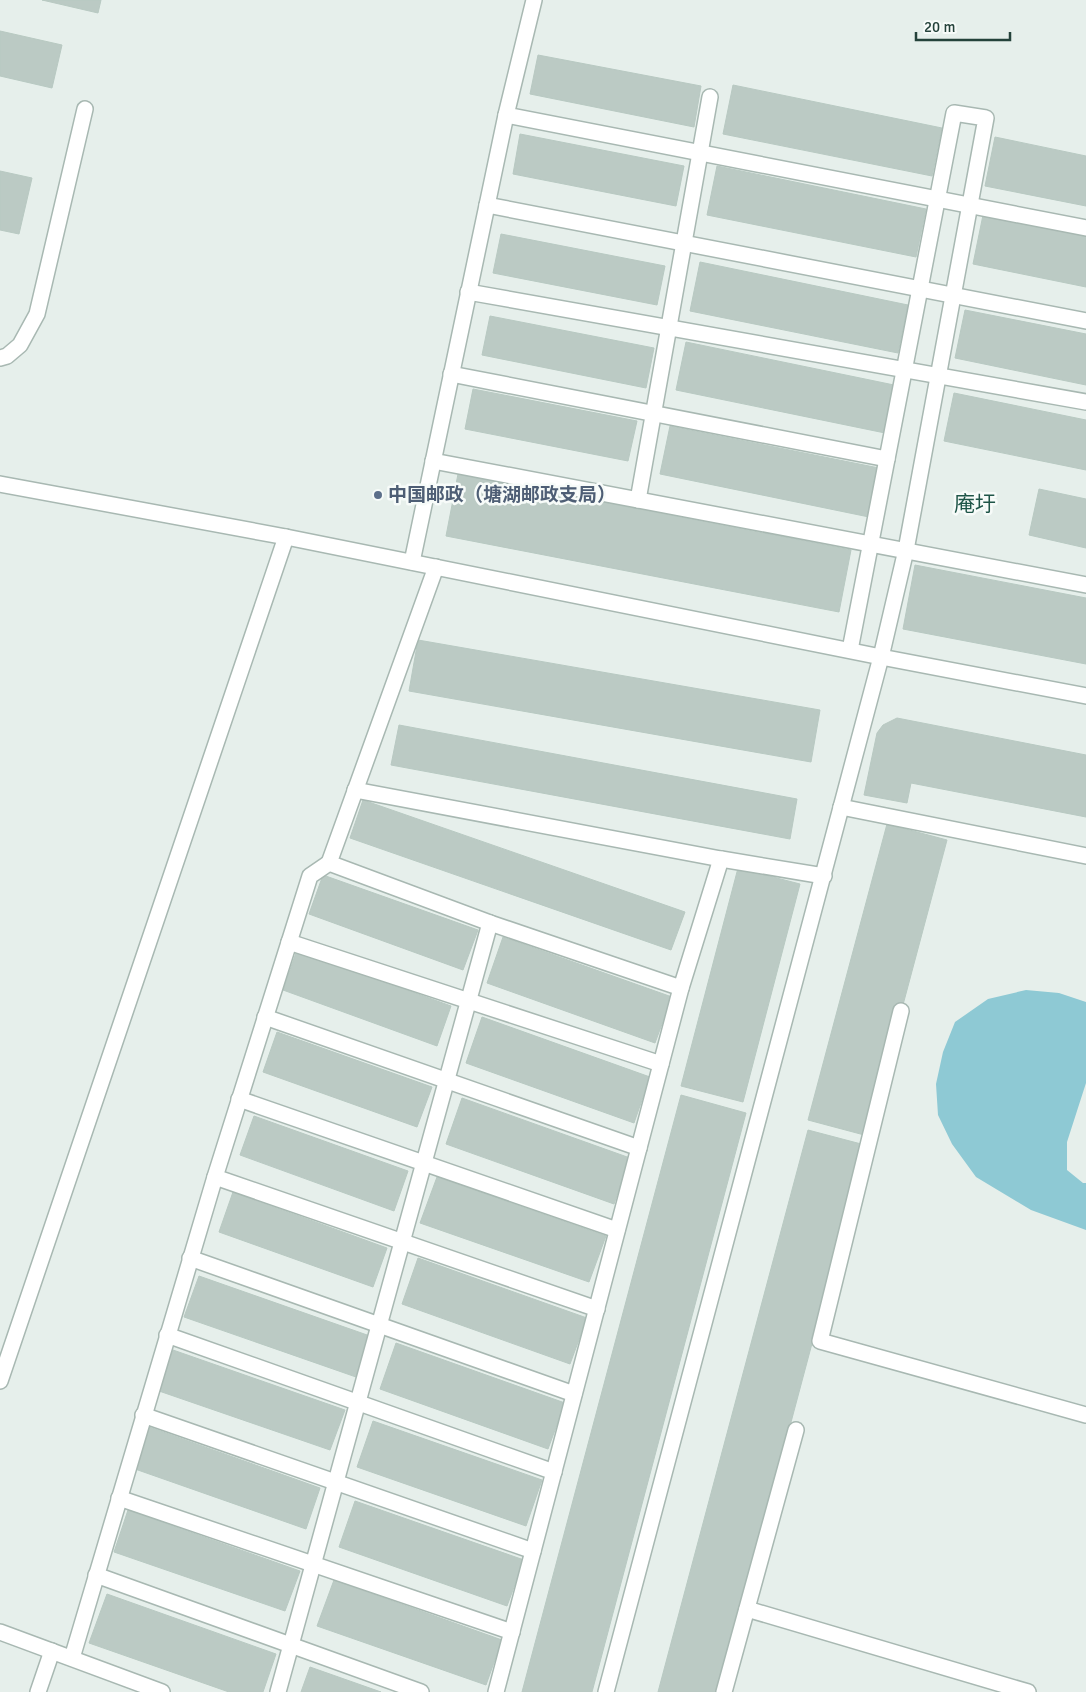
<svg xmlns="http://www.w3.org/2000/svg" width="1086" height="1692" viewBox="0 0 1086 1692" font-family="Signika,'Noto Sans SC',sans-serif">
  <style>
    .water { fill: #8ec9d4 }
    .building { fill: #bbcac4; stroke: #b8c9c2 }
    .lines { fill: none; stroke-linecap: round; stroke-linejoin: round }
    .minor-casing { stroke: #a8b8b2; stroke-width: 18 }
    .minor { stroke: #fff; stroke-width: 15 }
    .service-dot { fill: #5c6f8a; stroke: #f7fbf9; stroke-width: 2 }
    .labels { text-anchor: middle; dominant-baseline: central; stroke-width: 5; stroke-linejoin: round; paint-order: stroke }
    .service-label { font-size: 19px; font-weight: bold; fill: #4e5e75; stroke: #f7fbf9; text-anchor: start }
    .quarter-label { font-size: 21px; fill: #1f5548; stroke: #f7fbf9 }
  </style>
  <rect width="100%" height="100%" fill="#e6efeb"/>
  <path class="water" d="M 1026,990 L 1059,993 L 1086,1002 L 1086,1083 L 1067,1142 L 1067,1170 L 1083,1183 L 1086,1183 L 1086,1230 L 1031,1210 L 976,1177 L 952,1144 L 938,1115 L 936,1084 L 943,1052 L 955,1022 L 988,999 Z"/>
  <g class="building">
    <path d="M 42,0 L 101,0 L 98,13 Z"/>
    <path d="M 0,31 L 62,45 L 52,88 L 0,76 Z"/>
    <path d="M 538,55 L 701,86 L 694,127 L 530,94 Z"/>
    <path d="M 733,85 L 942,128 L 932,176 L 723,134 Z"/>
    <path d="M 520,134 L 684,166 L 676,206 L 513,174 Z"/>
    <path d="M 995,137 L 1086,156 L 1086,206 L 985,186 Z"/>
    <path d="M 717,166 L 926,209 L 916,257 L 707,215 Z"/>
    <path d="M 0,171 L 32,178 L 19,234 L 0,230 Z"/>
    <path d="M 983,215 L 1086,236 L 1086,287 L 973,264 Z"/>
    <path d="M 501,234 L 665,266 L 657,305 L 493,273 Z"/>
    <path d="M 700,262 L 908,305 L 898,353 L 690,311 Z"/>
    <path d="M 965,310 L 1086,334 L 1086,385 L 955,358 Z"/>
    <path d="M 490,316 L 654,348 L 646,388 L 482,355 Z"/>
    <path d="M 686,342 L 894,385 L 885,433 L 676,390 Z"/>
    <path d="M 473,389 L 637,421 L 628,461 L 465,429 Z"/>
    <path d="M 954,393 L 1086,420 L 1086,470 L 944,441 Z"/>
    <path d="M 670,426 L 879,468 L 869,517 L 660,474 Z"/>
    <path d="M 458,474 L 851,550 L 839,612 L 446,536 Z"/>
    <path d="M 1039,489 L 1086,499 L 1086,548 L 1029,535 Z"/>
    <path d="M 915,565 L 1086,598 L 1086,664 L 903,629 Z"/>
    <path d="M 418,640 L 820,710 L 811,762 L 409,691 Z"/>
    <path d="M 897,718 L 1086,755 L 1086,817 L 911,783 L 907,803 L 864,795 L 877,733 L 883,725 Z"/>
    <path d="M 399,725 L 797,799 L 790,839 L 391,765 Z"/>
    <path d="M 363,800 L 685,912 L 671,950 L 350,838 Z"/>
    <path d="M 887,824 L 947,840 L 868,1136 L 808,1120 Z"/>
    <path d="M 738,868 L 800,884 L 743,1102 L 681,1086 Z"/>
    <path d="M 323,875 L 478,930 L 463,970 L 309,914 Z"/>
    <path d="M 503,937 L 672,997 L 655,1043 L 487,983 Z"/>
    <path d="M 297,950 L 451,1006 L 437,1046 L 283,990 Z"/>
    <path d="M 482,1017 L 650,1077 L 634,1123 L 466,1063 Z"/>
    <path d="M 277,1032 L 432,1087 L 417,1127 L 263,1072 Z"/>
    <path d="M 681,1095 L 746,1113 L 592,1692 L 522,1692 Z"/>
    <path d="M 462,1098 L 630,1158 L 614,1204 L 446,1144 Z"/>
    <path d="M 254,1116 L 408,1171 L 394,1211 L 240,1155 Z"/>
    <path d="M 808,1130 L 865,1145 L 719,1692 L 658,1692 Z"/>
    <path d="M 437,1177 L 606,1236 L 589,1282 L 420,1223 Z"/>
    <path d="M 233,1192 L 387,1248 L 373,1287 L 219,1232 Z"/>
    <path d="M 418,1258 L 587,1318 L 570,1364 L 402,1304 Z"/>
    <path d="M 199,1276 L 370,1336 L 356,1377 L 184,1317 Z"/>
    <path d="M 396,1343 L 565,1403 L 548,1449 L 380,1389 Z"/>
    <path d="M 173,1350 L 345,1410 L 330,1450 L 159,1391 Z"/>
    <path d="M 373,1421 L 542,1480 L 526,1526 L 357,1467 Z"/>
    <path d="M 149,1427 L 320,1488 L 306,1529 L 135,1469 Z"/>
    <path d="M 355,1501 L 524,1560 L 507,1606 L 339,1547 Z"/>
    <path d="M 128,1510 L 300,1571 L 285,1611 L 114,1552 Z"/>
    <path d="M 334,1580 L 502,1640 L 486,1685 L 317,1626 Z"/>
    <path d="M 107,1594 L 276,1654 L 263,1692 L 229,1692 L 89,1643 Z"/>
    <path d="M 310,1667 L 381,1692 L 301,1692 Z"/>
  </g>
  <g class="lines">
    <defs>
      <g id="minor">
        <path d="M 506,115 L 1086,228"/>
        <path d="M 487,205 L 1086,321"/>
        <path d="M 468,292 L 1086,402"/>
        <path d="M 0,358 L 7,356 L 20,345 L 37,314 L 85,109"/>
        <path d="M 451,374 L 887,459"/>
        <path d="M 433,461 L 1086,585"/>
        <path d="M 0,484 L 286,537 L 881,657 L 1086,696"/>
        <path d="M 638,500 L 710,97"/>
        <path d="M 412,562 L 506,115 L 534,0"/>
        <path d="M 436,567 L 329,863 L 490,923 L 681,988"/>
        <path d="M 355,790 L 721,859 L 824,876"/>
        <path d="M 841,807 L 1086,856"/>
        <path d="M 289,942 L 661,1064"/>
        <path d="M 901,1011 L 820,1341 L 1086,1415"/>
        <path d="M 265,1017 L 639,1148"/>
        <path d="M 239,1099 L 617,1230"/>
        <path d="M 215,1177 L 597,1309"/>
        <path d="M 190,1258 L 574,1394"/>
        <path d="M 167,1335 L 554,1472"/>
        <path d="M 0,1381 L 286,537"/>
        <path d="M 143,1415 L 533,1551"/>
        <path d="M 119,1498 L 512,1632"/>
        <path d="M 96,1575 L 421,1692"/>
        <path d="M 747,1609 L 1028,1692"/>
        <path d="M 0,1632 L 162,1692"/>
        <path d="M 72,1658 L 215,1177 L 310,876 L 329,863"/>
        <path d="M 38,1692 L 52,1651"/>
        <path d="M 278,1692 L 490,923"/>
        <path d="M 496,1692 L 681,988 L 721,859"/>
        <path d="M 606,1692 L 881,657 L 906,550 L 986,118 L 954,113 L 850,650"/>
        <path d="M 724,1692 L 796,1430"/>
      </g>
    </defs>
    <use href="#minor" class="minor-casing"/>
    <use href="#minor" class="minor"/>
  </g>
  <circle class="service-dot" cx="378" cy="495" r="5"/>
  <g class="labels">
    <g class="service-label">
      <text x="388" y="495">中国邮政（塘湖邮政支局）</text>
    </g>
    <g class="quarter-label">
      <text x="975" y="504">庵圩</text>
    </g>
  </g>
  <path d="M916 32v8h94v-8" fill="none" stroke="#24423a" stroke-width="2.5"/>
  <text x="924" y="32" font-size="15" fill="#24423a" stroke="#f7fbf9" stroke-width="4" paint-order="stroke">20 m</text>
</svg>
